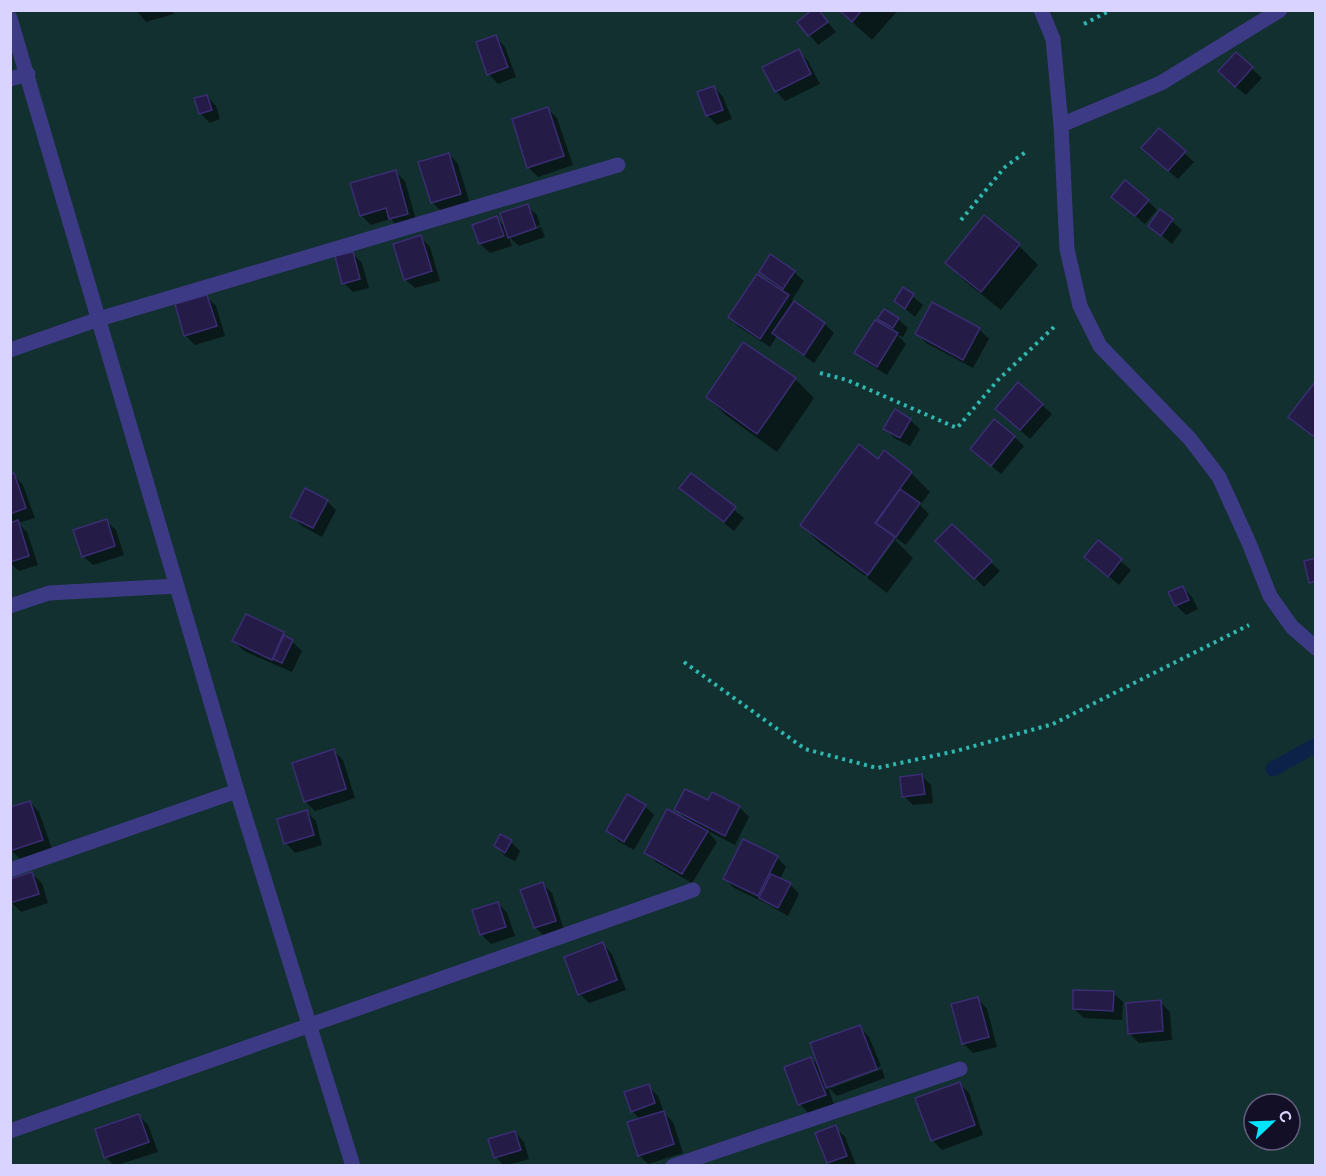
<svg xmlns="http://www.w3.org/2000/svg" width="1326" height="1176" viewBox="0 0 1326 1176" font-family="Barlow,sans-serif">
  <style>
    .green { fill: #12302f; fill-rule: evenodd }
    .shadow { fill: #0007 }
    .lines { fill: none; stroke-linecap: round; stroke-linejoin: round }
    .stream { stroke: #0c2248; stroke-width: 15 }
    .building { fill: #241b47; stroke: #3b2d73; stroke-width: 1.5 }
    .path { stroke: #2fb8b0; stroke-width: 4; stroke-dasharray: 3 4.5; stroke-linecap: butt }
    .lane { stroke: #3d3a85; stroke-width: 15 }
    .street { stroke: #3d3a85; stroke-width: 15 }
  </style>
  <rect width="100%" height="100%" fill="#130f26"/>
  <path class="green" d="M 10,11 L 1315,11 L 1315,1165 L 11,1165 ZM 1254,1104 L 1290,1104 L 1290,1140 L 1254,1140 Z"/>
  <g class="shadow">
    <path d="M 136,10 L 173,10 L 174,14 L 146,22 Z"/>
    <path d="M 818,10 L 836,32 L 818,45 L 799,22 Z"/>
    <path d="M 839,10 L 898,10 L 872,40 Z"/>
    <path d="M 496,37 L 505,47 L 516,77 L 498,84 L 489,74 Z"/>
    <path d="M 798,51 L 808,61 L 820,84 L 785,101 L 776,91 Z"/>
    <path d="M 1236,54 L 1262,78 L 1246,95 L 1229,81 Z"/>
    <path d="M 714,87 L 723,97 L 732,119 L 717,125 L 708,116 L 699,93 Z"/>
    <path d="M 207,96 L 216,106 L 220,119 L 210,123 L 200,113 Z"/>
    <path d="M 547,108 L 557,118 L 573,165 L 538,177 L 528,167 Z"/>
    <path d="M 1159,130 L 1194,162 L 1178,179 L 1152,157 Z"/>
    <path d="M 449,154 L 458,164 L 470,204 L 442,212 L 432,202 Z"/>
    <path d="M 395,171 L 405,181 L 417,223 L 400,228 L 391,219 L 371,225 L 361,215 Z"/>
    <path d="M 1148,201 L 1157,210 L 1145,224 L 1123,206 Z"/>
    <path d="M 527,206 L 537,215 L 540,225 L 513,234 L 513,237 L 541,227 L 545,237 L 519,246 L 509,237 L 512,246 L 490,253 L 480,244 L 474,226 L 497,218 L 506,228 Z"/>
    <path d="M 1160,211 L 1182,230 L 1172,244 L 1150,226 Z"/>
    <path d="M 421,237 L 430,247 L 440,281 L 415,288 L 405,279 Z"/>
    <path d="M 1019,246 L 1038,265 L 1001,310 L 966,282 L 947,263 Z"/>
    <path d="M 353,254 L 362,263 L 369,288 L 353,292 L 344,283 Z"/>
    <path d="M 761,272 L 794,272 L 804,281 L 792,300 L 825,324 L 834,333 L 814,363 L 777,336 L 770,347 L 739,327 L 729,317 L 773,285 Z"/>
    <path d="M 904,289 L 923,305 L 915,317 L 896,301 Z"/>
    <path d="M 207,297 L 216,306 L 225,336 L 195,345 L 185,335 Z"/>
    <path d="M 933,304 L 979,329 L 989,339 L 973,368 L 926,343 L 917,333 Z"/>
    <path d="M 879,319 L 898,319 L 908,328 L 903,337 L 897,335 L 906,344 L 887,375 L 866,362 L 856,352 L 889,329 Z"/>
    <path d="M 795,379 L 814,398 L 777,452 L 727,416 L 707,397 Z"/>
    <path d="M 1316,384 L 1316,439 L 1290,417 Z"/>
    <path d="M 1042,405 L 1052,414 L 1030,439 L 1006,418 Z"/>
    <path d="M 910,420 L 920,429 L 910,446 L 894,438 L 885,428 Z"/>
    <path d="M 1014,437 L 1024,446 L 1001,474 L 982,458 Z"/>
    <path d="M 911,473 L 930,492 L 920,505 L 929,514 L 906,545 L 896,538 L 895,540 L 913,558 L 887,593 L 867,578 L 895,540 L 893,538 L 865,576 L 821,544 L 801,525 Z"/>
    <path d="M 14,475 L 23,485 L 35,518 L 18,523 L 27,532 L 38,565 L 19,571 L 10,563 L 10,524 L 15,523 L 10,519 L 10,476 Z"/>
    <path d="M 691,475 L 744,518 L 734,531 L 681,488 Z"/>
    <path d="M 327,501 L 336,510 L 322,537 L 302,526 L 292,516 Z"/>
    <path d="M 106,521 L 116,530 L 124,555 L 93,565 L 83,556 Z"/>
    <path d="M 952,526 L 1000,571 L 984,587 L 938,541 Z"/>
    <path d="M 1098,542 L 1131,570 L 1119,585 L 1086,557 Z"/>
    <path d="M 1182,587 L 1192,597 L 1198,609 L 1186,615 L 1176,605 Z"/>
    <path d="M 283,633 L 302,651 L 292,672 L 244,651 L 234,641 Z"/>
    <path d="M 334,751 L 343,760 L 355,798 L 315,811 L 306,802 L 294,764 Z"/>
    <path d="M 922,776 L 931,785 L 933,803 L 913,805 L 904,796 Z"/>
    <path d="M 30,802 L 39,812 L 52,849 L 21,860 L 11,850 Z"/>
    <path d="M 709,802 L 739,807 L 749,817 L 735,845 L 706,830 L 717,842 L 692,883 L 656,862 L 646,852 L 686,819 L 676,810 Z"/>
    <path d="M 645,806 L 654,815 L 634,850 L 618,841 L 608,831 Z"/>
    <path d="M 306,811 L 316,821 L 322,845 L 295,853 L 286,843 Z"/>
    <path d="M 511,842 L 520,851 L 515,861 L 505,856 L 496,846 Z"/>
    <path d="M 777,857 L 786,867 L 780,879 L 790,884 L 799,894 L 788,916 L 767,904 L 734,888 L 725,879 Z"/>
    <path d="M 32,874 L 42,883 L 48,903 L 21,912 L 11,902 Z"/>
    <path d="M 543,884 L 552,893 L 564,930 L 545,937 L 535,927 Z"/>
    <path d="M 498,903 L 507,913 L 515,936 L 491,944 L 481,934 Z"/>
    <path d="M 603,944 L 612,954 L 626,990 L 589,1003 L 580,994 Z"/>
    <path d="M 1113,993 L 1123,1002 L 1122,1020 L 1084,1018 L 1074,1009 Z"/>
    <path d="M 978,999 L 987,1009 L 997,1047 L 973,1053 L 963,1043 Z"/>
    <path d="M 1160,1002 L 1170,1012 L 1172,1040 L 1139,1043 L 1130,1034 Z"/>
    <path d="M 860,1027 L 869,1037 L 881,1066 L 831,1084 L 831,1088 L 882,1069 L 885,1078 L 837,1096 L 828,1087 L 834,1105 L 809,1114 L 800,1104 L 786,1068 L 811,1058 L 821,1068 Z"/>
    <path d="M 960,1084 L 969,1093 L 983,1135 L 942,1150 L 932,1140 Z"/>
    <path d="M 648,1086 L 658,1096 L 664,1113 L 673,1122 L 683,1153 L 648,1164 L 639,1155 L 641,1120 L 632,1111 Z"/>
    <path d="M 138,1115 L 148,1125 L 158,1152 L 114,1166 L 106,1157 Z"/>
    <path d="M 835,1127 L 845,1137 L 856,1165 L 831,1166 L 828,1163 Z"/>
    <path d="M 515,1132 L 524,1142 L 529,1159 L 504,1166 L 496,1157 Z"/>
  </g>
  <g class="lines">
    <path class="stream" d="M 1273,769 L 1316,745"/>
  </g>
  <g class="building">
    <path d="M 812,10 L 819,10 L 828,22 L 808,36 L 797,22 Z"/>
    <path d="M 839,10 L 862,10 L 852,22 Z"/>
    <path d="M 496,35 L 508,67 L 487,75 L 476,42 Z"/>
    <path d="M 799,49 L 811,74 L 775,92 L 762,67 Z"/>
    <path d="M 1236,52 L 1253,67 L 1235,87 L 1218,71 Z"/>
    <path d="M 714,86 L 723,110 L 706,116 L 697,92 Z"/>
    <path d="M 207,95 L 212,110 L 199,114 L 194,98 Z"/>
    <path d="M 548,107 L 564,156 L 527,168 L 512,119 Z"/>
    <path d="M 1159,128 L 1186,151 L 1168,171 L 1141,148 Z"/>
    <path d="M 449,153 L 461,194 L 431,203 L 418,162 Z"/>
    <path d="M 396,170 L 408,214 L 389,219 L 386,208 L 360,216 L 350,183 Z"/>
    <path d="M 1125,180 L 1149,200 L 1135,216 L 1111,197 Z"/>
    <path d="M 528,204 L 536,228 L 508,238 L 500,213 Z"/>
    <path d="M 1160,209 L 1173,219 L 1161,236 L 1148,226 Z"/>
    <path d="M 984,215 L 1020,244 L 981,292 L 945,263 Z"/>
    <path d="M 497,216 L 504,236 L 479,244 L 472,225 Z"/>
    <path d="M 421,235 L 432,271 L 404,280 L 393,244 Z"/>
    <path d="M 353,252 L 360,279 L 342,284 L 335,256 Z"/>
    <path d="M 770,254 L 795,271 L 783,289 L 759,272 Z"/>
    <path d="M 757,274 L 789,295 L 760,339 L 728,317 Z"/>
    <path d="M 903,287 L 914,294 L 905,309 L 894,301 Z"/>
    <path d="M 207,295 L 217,326 L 184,336 L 175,304 Z"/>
    <path d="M 794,301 L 825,323 L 804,355 L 772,333 Z"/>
    <path d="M 932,302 L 980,328 L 963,360 L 915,334 Z"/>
    <path d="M 884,309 L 899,318 L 893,328 L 877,319 Z"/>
    <path d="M 875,320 L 898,333 L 877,367 L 854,353 Z"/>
    <path d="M 743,342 L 796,378 L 757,434 L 706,397 Z"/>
    <path d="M 1018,382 L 1043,404 L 1020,430 L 995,409 Z"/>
    <path d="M 1315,382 L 1316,433 L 1313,436 L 1288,417 Z"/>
    <path d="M 895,409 L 911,419 L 900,438 L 883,429 Z"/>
    <path d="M 994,419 L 1015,436 L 991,466 L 970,449 Z"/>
    <path d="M 859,444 L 878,459 L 884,450 L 912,472 L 875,523 L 895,537 L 868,575 L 800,525 Z"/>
    <path d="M 14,473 L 26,508 L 10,514 L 10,475 Z"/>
    <path d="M 691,473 L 736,507 L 724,522 L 679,488 Z"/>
    <path d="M 305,488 L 328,500 L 313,528 L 290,517 Z"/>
    <path d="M 900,489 L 920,503 L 896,537 L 876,523 Z"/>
    <path d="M 107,519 L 115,546 L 82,557 L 73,530 Z"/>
    <path d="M 18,520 L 29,556 L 10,562 L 10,523 Z"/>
    <path d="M 952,524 L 992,561 L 974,579 L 935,541 Z"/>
    <path d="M 1098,540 L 1122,559 L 1108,577 L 1084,557 Z"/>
    <path d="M 1316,558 L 1316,581 L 1309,583 L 1304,561 Z"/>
    <path d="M 1183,586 L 1189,600 L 1175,606 L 1168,592 Z"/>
    <path d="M 246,614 L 284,632 L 272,660 L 232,641 Z"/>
    <path d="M 284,635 L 293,640 L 282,663 L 273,659 Z"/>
    <path d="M 334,749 L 346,789 L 304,802 L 292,763 Z"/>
    <path d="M 922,774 L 925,794 L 902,797 L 900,777 Z"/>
    <path d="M 685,789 L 708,800 L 712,792 L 740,806 L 725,836 L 674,810 Z"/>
    <path d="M 627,794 L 646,805 L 624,842 L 606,831 Z"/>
    <path d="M 30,801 L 43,840 L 10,851 L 10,807 Z"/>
    <path d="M 667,809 L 708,831 L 682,874 L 644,853 Z"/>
    <path d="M 307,810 L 314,835 L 284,844 L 277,819 Z"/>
    <path d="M 500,834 L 512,840 L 505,853 L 494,846 Z"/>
    <path d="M 743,839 L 778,856 L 758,896 L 723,879 Z"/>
    <path d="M 32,872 L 39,894 L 10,903 L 10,879 Z"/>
    <path d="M 771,874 L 791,883 L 778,908 L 759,898 Z"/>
    <path d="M 543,882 L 556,921 L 534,928 L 520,890 Z"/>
    <path d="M 498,902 L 506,927 L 480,935 L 472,910 Z"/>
    <path d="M 603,942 L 617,980 L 578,995 L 564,957 Z"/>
    <path d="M 1073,990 L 1114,991 L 1113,1011 L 1073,1009 Z"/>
    <path d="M 978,997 L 989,1037 L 962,1044 L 951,1004 Z"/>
    <path d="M 1161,1000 L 1163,1031 L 1128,1034 L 1126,1003 Z"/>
    <path d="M 860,1025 L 877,1069 L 826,1088 L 810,1043 Z"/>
    <path d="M 811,1057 L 826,1095 L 798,1105 L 784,1067 Z"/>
    <path d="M 960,1082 L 975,1125 L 931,1141 L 915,1098 Z"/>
    <path d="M 649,1084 L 655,1103 L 631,1112 L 624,1092 Z"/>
    <path d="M 664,1111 L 674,1144 L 638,1156 L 627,1122 Z"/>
    <path d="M 139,1114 L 149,1142 L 104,1158 L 95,1129 Z"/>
    <path d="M 836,1125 L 847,1156 L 827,1163 L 815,1133 Z"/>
    <path d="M 515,1131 L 521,1150 L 494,1158 L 488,1139 Z"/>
  </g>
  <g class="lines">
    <g class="path">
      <path d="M 1084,24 L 1111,10"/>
      <path d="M 961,220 L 1005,167 L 1027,151"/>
      <path d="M 820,373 L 847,380 L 957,428 L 998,380 L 1054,327"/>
      <path d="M 684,662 L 805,749 L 877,768 L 956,751 L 1053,724 L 1249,625"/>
    </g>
    <g class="lane">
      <path d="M 10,18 L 237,791 L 353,1166"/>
      <path d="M 10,79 L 28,74"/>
      <path d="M 1061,125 L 1161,83 L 1280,10"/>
      <path d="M 10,350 L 99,319 L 618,165"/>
      <path d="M 10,606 L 49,593 L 177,586"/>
      <path d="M 10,870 L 237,791"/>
      <path d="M 10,1131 L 693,890"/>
      <path d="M 673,1166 L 960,1069"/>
    </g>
    <path class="street" d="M 1041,10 L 1053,39 L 1061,125 L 1067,249 L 1080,306 L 1100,346 L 1190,439 L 1219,477 L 1249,543 L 1270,596 L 1292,627 L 1316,648"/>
  </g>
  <rect width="1326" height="1176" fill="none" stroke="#d9d4ff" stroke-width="24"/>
  <g transform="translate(1272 1122) rotate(67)"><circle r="28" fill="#130f26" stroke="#625e7d" stroke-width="1.5"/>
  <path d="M0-4.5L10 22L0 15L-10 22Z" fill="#00e5ff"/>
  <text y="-9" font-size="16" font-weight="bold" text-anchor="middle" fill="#d9d4ff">С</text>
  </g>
</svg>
